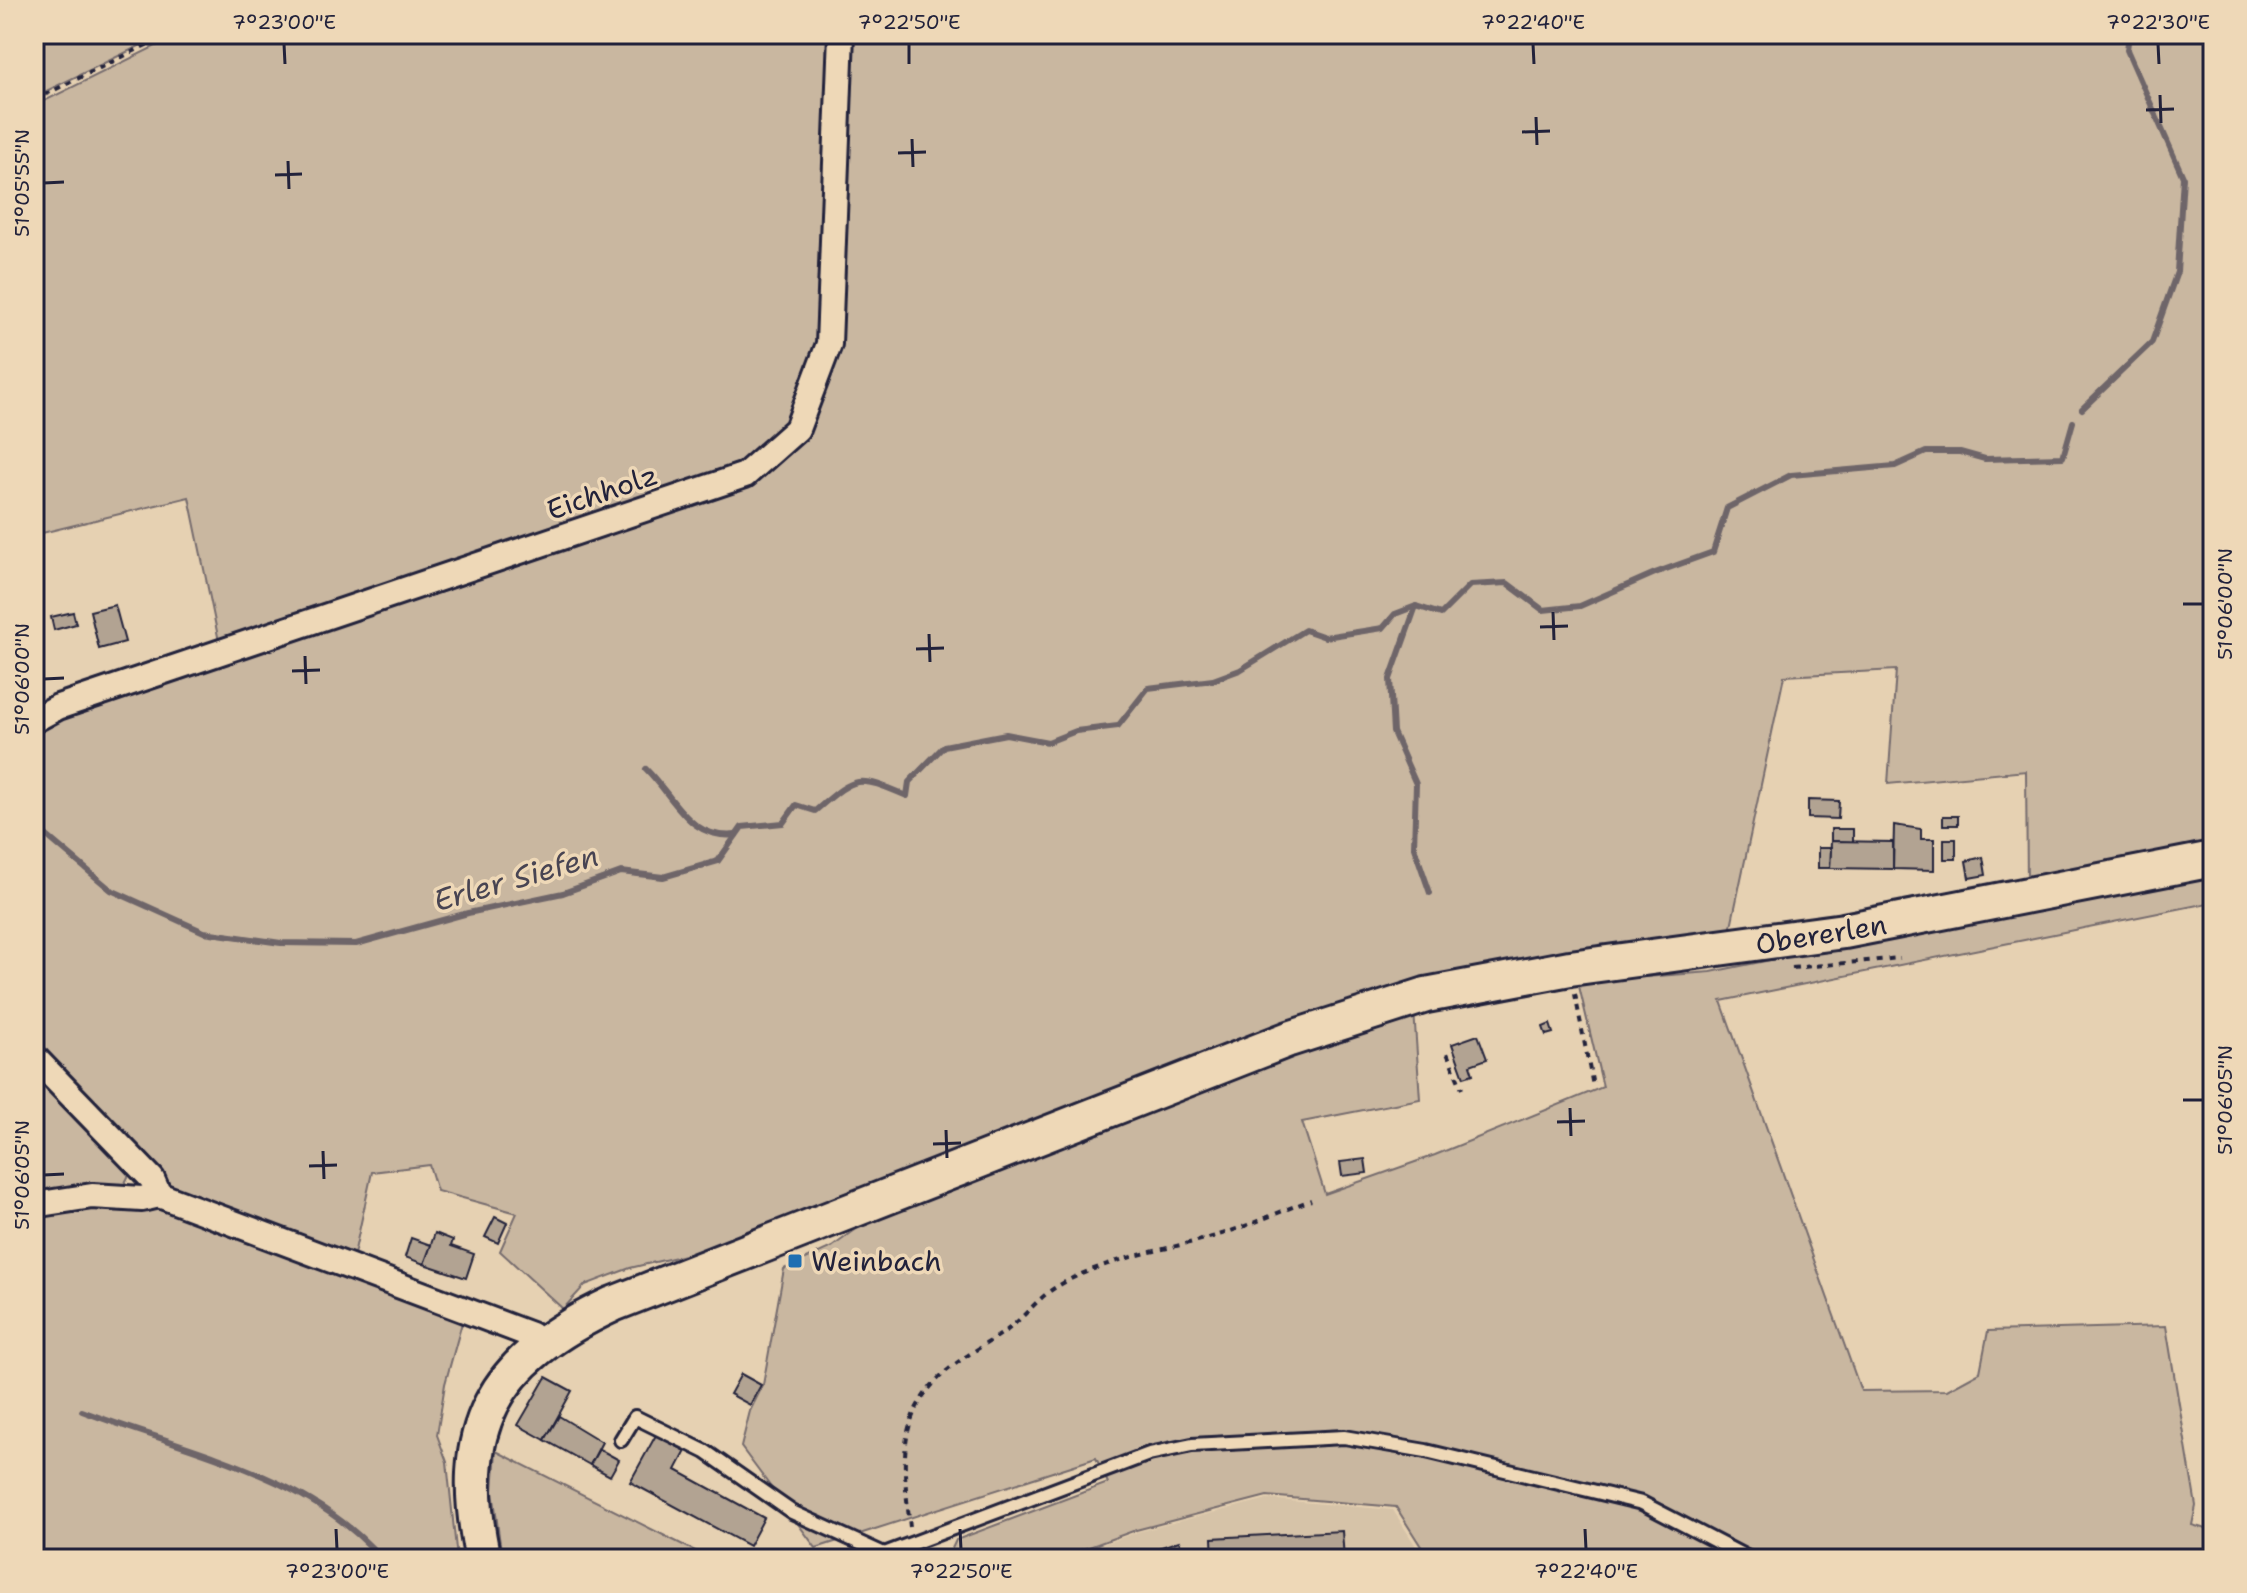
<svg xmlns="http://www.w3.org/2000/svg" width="2247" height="1593" viewBox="0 0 2247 1593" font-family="'Shantell Sans',sans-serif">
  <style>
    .built { fill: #d6c3a8 }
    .green { fill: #c9b7a0; stroke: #766c6e; stroke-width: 2 }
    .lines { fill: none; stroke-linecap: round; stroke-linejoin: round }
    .stream { stroke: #6e6569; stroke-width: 6 }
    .building { fill: #b2a392; stroke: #22223b; stroke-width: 2 }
    .service-casing { stroke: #22223b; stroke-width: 18 }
    .minor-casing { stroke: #22223b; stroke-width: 30 }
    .secondary-casing { stroke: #22223b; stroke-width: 40 }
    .path { stroke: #22223b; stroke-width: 4; stroke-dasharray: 6 6; stroke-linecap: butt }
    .service { stroke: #eed8b7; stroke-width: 12 }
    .minor { stroke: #eed8b7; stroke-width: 24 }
    .secondary { stroke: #eed8b7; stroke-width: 34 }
    .ticks { fill: none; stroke: #22223b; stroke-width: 3 }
    .poi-dot { fill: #1f6fb2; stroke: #eed8b7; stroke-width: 3 }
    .labels { text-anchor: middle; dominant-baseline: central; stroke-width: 7; stroke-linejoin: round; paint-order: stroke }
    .street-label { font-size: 28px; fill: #22223b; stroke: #eed8b7 }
    .poi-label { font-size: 28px; fill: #22223b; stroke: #eed8b7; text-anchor: start }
    .water-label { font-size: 30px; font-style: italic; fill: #484452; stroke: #eed8b7 }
    .neatline { fill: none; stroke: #22223b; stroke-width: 3 }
    .ticks-label { font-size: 20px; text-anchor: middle; fill: #22223b }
  </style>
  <rect width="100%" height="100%" fill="#e6d1b2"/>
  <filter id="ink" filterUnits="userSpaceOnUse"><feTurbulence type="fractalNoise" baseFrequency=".0125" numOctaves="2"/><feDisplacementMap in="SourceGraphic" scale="16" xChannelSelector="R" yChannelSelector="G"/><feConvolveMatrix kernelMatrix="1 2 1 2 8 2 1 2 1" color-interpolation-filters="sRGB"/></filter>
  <g filter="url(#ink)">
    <path class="built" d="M 1267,1499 L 1393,1510 L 1424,1559 L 1063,1559 L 1137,1532 Z"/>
    <g class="green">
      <path d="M 34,34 L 164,34 L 34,97 Z"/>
      <path d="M 180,34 L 837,34 L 824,344 L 793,425 L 743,471 L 221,651 L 189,497 L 34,535 L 34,106 Z"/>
      <path d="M 844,34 L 2213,34 L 2213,843 L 2027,883 L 2026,771 L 1888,784 L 1896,670 L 1784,676 L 1730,931 L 1320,1015 L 1067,1107 L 706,1250 L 630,1268 L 585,1285 L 563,1309 L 500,1251 L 517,1213 L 437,1191 L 429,1165 L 372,1172 L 352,1264 L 254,1228 L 171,1186 L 34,1040 L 34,733 L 42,724 L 748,477 L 821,386 Z"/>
      <path d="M 2213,871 L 2213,902 L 1721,1001 L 1861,1391 L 1947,1390 L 1980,1372 L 1988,1331 L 2166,1326 L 2196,1506 L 2192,1525 L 2213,1531 L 2213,1559 L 1429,1559 L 1396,1507 L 1267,1496 L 1136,1530 L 1056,1559 L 947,1559 L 956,1540 L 1108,1483 L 1096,1458 L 816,1548 L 741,1447 L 750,1411 L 763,1385 L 784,1269 L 832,1247 L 866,1222 L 1314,1044 L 1414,1010 L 1420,1099 L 1302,1122 L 1325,1194 L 1435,1155 L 1603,1087 L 1578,982 L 1711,972 Z"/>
      <path d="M 34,1068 L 130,1173 L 123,1187 L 34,1198 Z"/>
      <path d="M 93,1204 L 160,1210 L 345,1268 L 463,1319 L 445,1384 L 437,1435 L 447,1462 L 457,1559 L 34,1559 L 34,1209 Z"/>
      <path d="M 496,1451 L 711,1559 L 502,1559 L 493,1491 Z"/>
    </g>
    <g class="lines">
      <g class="stream">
        <path d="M 2082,409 L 2152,342 L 2177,272 L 2183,177 L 2127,50 L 2129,34"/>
        <path d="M 1416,606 L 1390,679 L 1393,732 L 1416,784 L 1414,847 L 1430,893"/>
        <path d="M 646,769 C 676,799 689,840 736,835"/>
        <path d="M 34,825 L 111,890 L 204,932 L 281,943 L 356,944 L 468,913 L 563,893 L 621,872 L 663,877 L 718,861 L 742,827 L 783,823 L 796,805 L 815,811 C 856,776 856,774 907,796 L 909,782 L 944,746 L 1006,734 L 1048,742 L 1076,731 L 1118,726 L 1148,688 L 1213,680 L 1240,670 L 1305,630 L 1325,637 L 1383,628 L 1395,614 L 1416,606 L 1441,614 L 1470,585 L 1507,583 L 1543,610 L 1580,606 L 1655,573 L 1713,552 L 1727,508 L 1791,475 L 1895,466 L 1926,452 L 1960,452 L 1985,459 L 2063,457 L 2073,422"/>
        <path d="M 82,1411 C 184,1450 308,1473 382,1559"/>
      </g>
    </g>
    <g class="building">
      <path d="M 115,605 L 125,642 L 99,649 L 90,611 Z"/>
      <path d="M 73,612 L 76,624 L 54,630 L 51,617 Z"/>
      <path d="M 1808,800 L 1839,801 L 1838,819 L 1808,818 Z"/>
      <rect x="1943" y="816" width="15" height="9"/>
      <path d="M 1894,825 L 1921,829 L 1921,839 L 1934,839 L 1934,870 L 1893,869 Z"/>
      <path d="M 1831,829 L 1853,829 L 1853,842 L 1831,841 Z"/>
      <rect x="1944" y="839" width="12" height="20"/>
      <path d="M 1831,841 L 1893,842 L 1893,869 L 1830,868 Z"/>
      <path d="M 1818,848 L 1831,848 L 1830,868 L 1818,868 Z"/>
      <path d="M 1983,857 L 1986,875 L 1969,878 L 1966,861 Z"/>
      <path d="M 1550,1024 L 1553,1033 L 1546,1035 L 1543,1027 Z"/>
      <path d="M 1478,1035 L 1487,1059 L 1470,1065 L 1473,1074 L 1464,1077 L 1452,1044 Z"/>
      <path d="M 1365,1159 L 1367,1173 L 1342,1176 L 1340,1162 Z"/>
      <path d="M 495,1217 L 507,1223 L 498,1243 L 485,1237 Z"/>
      <path d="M 435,1233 L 453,1240 L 451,1246 L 474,1254 L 466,1278 L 424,1264 Z"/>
      <path d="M 411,1238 L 431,1245 L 424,1264 L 405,1257 Z"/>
      <path d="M 741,1374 L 761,1385 L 750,1405 L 730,1394 Z"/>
      <path d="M 546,1377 L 572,1391 L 545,1440 L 518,1425 Z"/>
      <path d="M 559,1416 L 602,1442 L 590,1465 L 545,1440 Z"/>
      <path d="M 656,1435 L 686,1451 L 676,1470 L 764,1518 L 749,1546 L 630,1482 Z"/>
      <path d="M 599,1449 L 619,1460 L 610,1476 L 590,1465 Z"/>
      <path d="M 1342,1531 L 1344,1559 L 1213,1559 L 1212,1538 Z"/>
      <path d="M 1179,1541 L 1185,1559 L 1126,1559 Z"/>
    </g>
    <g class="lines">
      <defs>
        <g id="service">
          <path d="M 621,1440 L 635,1417 L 706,1452 L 792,1512 L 884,1554"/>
          <path d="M 871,1559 L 1149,1454 L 1192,1445 L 1344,1437 L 1426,1451 L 1642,1503 L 1750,1559"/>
        </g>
        <g id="minor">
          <path d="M 34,720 L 58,707 L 745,475 L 797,429 L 829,344 L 841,34"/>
          <path d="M 34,1057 L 152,1179 L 159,1195 L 531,1335 L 540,1346"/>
          <path d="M 34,1205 L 92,1196 L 142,1199 L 159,1195"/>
        </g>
        <path id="secondary" d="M 483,1559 C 454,1428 492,1360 613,1304 L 1289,1039 L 1426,995 L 1570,968 L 1844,931 L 2213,859"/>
      </defs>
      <use href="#service" class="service-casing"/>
      <use href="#minor" class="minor-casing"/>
      <use href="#secondary" class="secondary-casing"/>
      <g class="path">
        <path d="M 34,100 L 169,34"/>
        <path d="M 1792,968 L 1900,958"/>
        <path d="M 1575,994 L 1593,1086"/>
        <path d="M 1447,1053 L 1462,1089"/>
        <path d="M 910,1527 C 906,1489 898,1442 917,1407 C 937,1370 969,1355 1003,1333 C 1022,1320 1035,1301 1053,1289 C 1095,1262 1149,1253 1197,1241 C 1236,1232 1273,1214 1311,1200"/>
      </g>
      <use href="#service" class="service"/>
      <use href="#minor" class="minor"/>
      <use href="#secondary" class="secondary"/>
    </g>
  </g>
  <path class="ticks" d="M 284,44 L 285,64M 909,44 L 909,64M 1533,44 L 1534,64M 2158,44 L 2159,64M 2160,95 L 2161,123M 2146,110 L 2174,109M 1536,117 L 1537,145M 1522,132 L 1550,131M 912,139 L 913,167M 898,153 L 926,152M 288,161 L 289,189M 275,175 L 302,174M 44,183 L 64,182M 2183,604 L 2203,604M 1553,612 L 1554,640M 1540,627 L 1568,626M 929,634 L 930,662M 916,649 L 944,648M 305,656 L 306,684M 292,671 L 320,670M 44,679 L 64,678M 2183,1100 L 2203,1100M 1570,1108 L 1571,1136M 1557,1122 L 1585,1121M 946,1130 L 947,1158M 933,1144 L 961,1143M 323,1151 L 324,1179M 309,1166 L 337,1165M 44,1175 L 64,1174M 336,1529 L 337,1549M 960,1529 L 961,1549M 1585,1529 L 1586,1549"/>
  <rect class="poi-dot" x="787" y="1253" width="16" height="16" rx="4"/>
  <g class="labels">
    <g class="street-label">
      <text transform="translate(602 492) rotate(-19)">Eichholz</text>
      <text transform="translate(1821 934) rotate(-9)">Obererlen</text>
    </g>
    <g class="poi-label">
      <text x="811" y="1261">Weinbach</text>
    </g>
    <g class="water-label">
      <text transform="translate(516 878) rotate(-16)">Erler Siefen</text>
    </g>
  </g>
  <rect width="2247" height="1593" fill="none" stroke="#eed8b7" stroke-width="88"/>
  <rect x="44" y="44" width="2159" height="1505" class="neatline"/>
  <g class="ticks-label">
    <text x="284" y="29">7°23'00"E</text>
    <text x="909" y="29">7°22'50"E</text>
    <text x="1533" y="29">7°22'40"E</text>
    <text x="2158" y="29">7°22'30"E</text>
    <text transform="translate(22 183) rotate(-90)" y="7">51°05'55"N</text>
    <text transform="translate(2225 604) rotate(-90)" y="7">51°06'00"N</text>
    <text transform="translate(22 679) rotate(-90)" y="7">51°06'00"N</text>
    <text transform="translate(2225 1100) rotate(-90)" y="7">51°06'05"N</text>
    <text transform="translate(22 1175) rotate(-90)" y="7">51°06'05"N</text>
    <text x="337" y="1578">7°23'00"E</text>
    <text x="961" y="1578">7°22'50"E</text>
    <text x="1586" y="1578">7°22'40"E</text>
  </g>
</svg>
